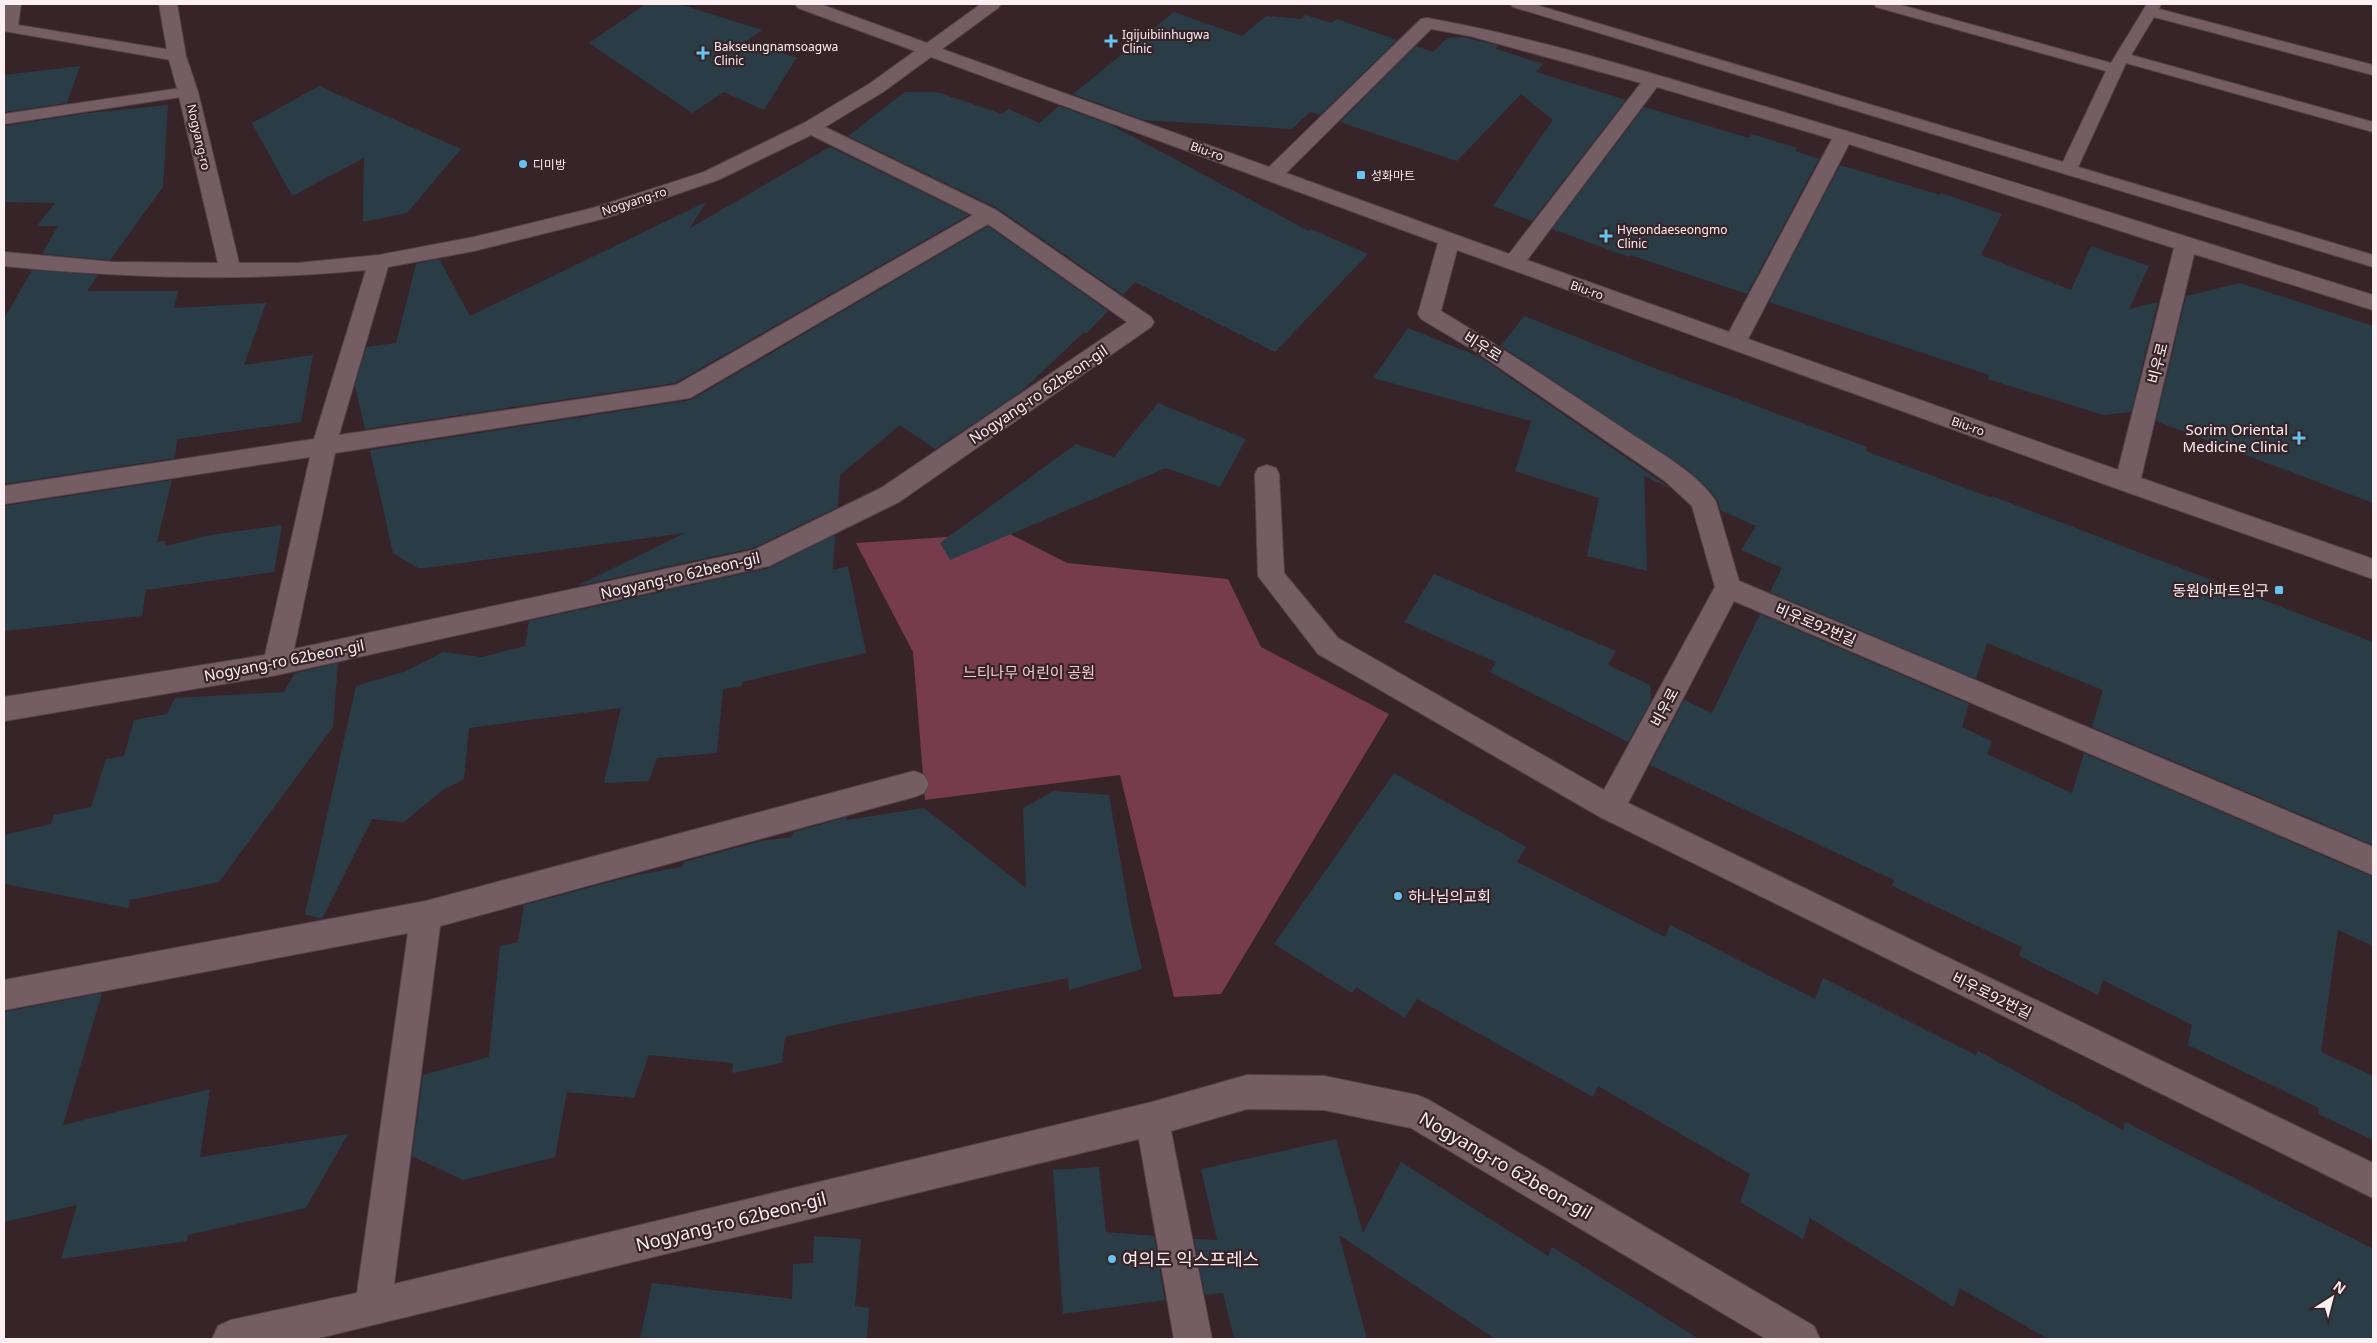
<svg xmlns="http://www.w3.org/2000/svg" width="2377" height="1343" viewBox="0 0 2377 1343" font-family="'Noto Sans','Noto Sans KR',sans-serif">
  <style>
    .green { fill: #773b4e }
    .building { fill: #2a3d47 }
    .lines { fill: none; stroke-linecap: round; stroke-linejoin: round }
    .lane-casing { stroke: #544348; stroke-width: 2 }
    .street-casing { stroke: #544348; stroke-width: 2 }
    .lane { fill: #745e63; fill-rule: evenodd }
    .street { fill: #745e63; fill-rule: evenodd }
    .poi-dot { fill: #67c4f0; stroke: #372429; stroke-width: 2 }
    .labels { text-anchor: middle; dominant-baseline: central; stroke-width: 4.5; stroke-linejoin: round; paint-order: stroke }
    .far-poi-label { font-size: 12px; fill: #fdeff2; stroke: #372429; text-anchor: start }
    .far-street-label { font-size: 12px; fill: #fdeff2; stroke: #372429 }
    .street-label { font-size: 15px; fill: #fdeff2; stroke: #372429 }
    .poi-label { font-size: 15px; fill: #fdeff2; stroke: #372429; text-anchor: end }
    .park-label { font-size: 15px; fill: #f9c7d4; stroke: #372429 }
    .near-street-label { font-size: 18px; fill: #fdeff2; stroke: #372429 }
    .near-poi-label { font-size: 18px; fill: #fdeff2; stroke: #372429; text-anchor: start }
  </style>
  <rect width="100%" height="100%" fill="#372429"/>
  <path class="green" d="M 1008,533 L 1067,563 L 1228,579 L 1261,647 L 1389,714 L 1221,994 L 1174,997 L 1120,775 L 925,800 L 913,652 L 856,543 Z"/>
  <g class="building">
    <path d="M 646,4 L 679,4 L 762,30 L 742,44 L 797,57 L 764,110 L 724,92 L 692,113 L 589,43 Z"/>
    <path d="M 1174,12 L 1242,36 L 1266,16 L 1301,19 L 1306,15 L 1331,23 L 1337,19 L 1397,40 L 1320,115 L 1310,112 L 1292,129 L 1144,120 L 1073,94 Z"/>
    <path d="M 1463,37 L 1497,45 L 1496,49 L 1543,64 L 1536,72 L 1626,100 L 1532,221 L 1493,206 L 1553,120 L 1521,94 L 1457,161 L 1340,122 L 1416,46 L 1433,52 L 1447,38 Z"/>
    <path d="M 80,66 L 67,103 L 4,112 L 4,75 Z"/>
    <path d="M 319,86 L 418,130 L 461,149 L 407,213 L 363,222 L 364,158 L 292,196 L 252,123 Z"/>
    <path d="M 905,92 L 937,92 L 1002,114 L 1009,109 L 1039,123 L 1059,106 L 1109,124 L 1309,231 L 1311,229 L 1368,254 L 1275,352 L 1135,282 L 1123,295 L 997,208 L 848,136 Z"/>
    <path d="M 168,105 L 163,187 L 110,260 L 42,254 L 58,226 L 37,226 L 55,203 L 4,202 L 4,126 L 89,113 Z"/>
    <path d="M 1644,107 L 1749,138 L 1752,134 L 1797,148 L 1795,151 L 1819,159 L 1747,294 L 1630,255 L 1629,257 L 1552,229 Z"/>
    <path d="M 830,147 L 969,215 L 675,383 L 365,429 L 355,386 L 366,347 L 396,343 L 416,264 L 439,259 L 470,316 L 706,202 L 690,228 Z"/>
    <path d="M 1840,165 L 1940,195 L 1941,193 L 2002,214 L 1981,255 L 2071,290 L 2091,246 L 2149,266 L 2129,309 L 2158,302 L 2131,412 L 2103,415 L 1988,379 L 1989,375 L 1769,302 Z"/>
    <path d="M 988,226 L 1108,311 L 1087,333 L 1083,333 L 1022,391 L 935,449 L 900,425 L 840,475 L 838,507 L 753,548 L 577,586 L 685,533 L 425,568 L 418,568 L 393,553 L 370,450 L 691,400 Z"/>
    <path d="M 32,270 L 98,275 L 87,291 L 178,291 L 174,308 L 266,303 L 244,365 L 313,355 L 301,422 L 177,439 L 175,458 L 4,484 L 4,319 Z"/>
    <path d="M 2240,283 L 2373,326 L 2373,503 L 2156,421 L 2186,296 Z"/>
    <path d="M 1524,316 L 1659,370 L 1867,447 L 1866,451 L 1992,498 L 1992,496 L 2373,642 L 2373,845 L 2092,727 L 2103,690 L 1987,643 L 1976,679 L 1770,592 L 1782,568 L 1741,550 L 1756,526 L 1720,510 L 1718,501 L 1710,490 L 1688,470 L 1501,346 Z"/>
    <path d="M 1408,328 L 1480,357 L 1670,488 L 1644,476 L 1647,571 L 1587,556 L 1599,498 L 1515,471 L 1531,421 L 1373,378 Z"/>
    <path d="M 1158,403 L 1246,439 L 1220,487 L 1166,468 L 950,560 L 940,543 L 1076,444 L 1114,457 Z"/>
    <path d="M 172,480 L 157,542 L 165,541 L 165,546 L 211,535 L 282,525 L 274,572 L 146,590 L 142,616 L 4,631 L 4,506 Z"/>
    <path d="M 835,535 L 833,570 L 848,566 L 866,653 L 742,682 L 742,686 L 723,689 L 717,753 L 657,758 L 649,781 L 604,783 L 621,708 L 469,728 L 464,779 L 440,792 L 404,822 L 372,819 L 322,919 L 305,914 L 356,686 L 406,671 L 443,652 L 482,657 L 525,646 L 529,621 L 769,568 Z"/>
    <path d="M 1434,574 L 1616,651 L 1608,665 L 1650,685 L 1651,701 L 1628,742 L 1490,672 L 1496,662 L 1404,622 Z"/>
    <path d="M 1760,614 L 1969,704 L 1962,727 L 1992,741 L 1987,754 L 2072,793 L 2084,753 L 2373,877 L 2373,946 L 2338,930 L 2321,1052 L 2373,1076 L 2373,1140 L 2318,1114 L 2319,1108 L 2188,1045 L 2192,1025 L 2103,980 L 2098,995 L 2019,956 L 2022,947 L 1892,886 L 1894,880 L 1650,765 L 1684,700 L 1712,713 Z"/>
    <path d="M 338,663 L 333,727 L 219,882 L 130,900 L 128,908 L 4,884 L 4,835 L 51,824 L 54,815 L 91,807 L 106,759 L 124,756 L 134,720 L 167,714 L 175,698 L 284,692 L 295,673 Z"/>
    <path d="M 1394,773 L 1526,847 L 1517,862 L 1665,937 L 1670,925 L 1815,999 L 1823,978 L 1976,1055 L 1978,1051 L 2123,1130 L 2125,1122 L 2373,1249 L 2373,1339 L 2048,1339 L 1960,1288 L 1954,1307 L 1810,1218 L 1803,1239 L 1740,1202 L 1750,1174 L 1598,1086 L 1593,1097 L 1417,999 L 1405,1018 L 1356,987 L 1352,993 L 1274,944 Z"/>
    <path d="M 1054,791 L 1109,795 L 1131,922 L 1142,969 L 1069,990 L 1068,978 L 840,1024 L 785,1037 L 782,1063 L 732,1073 L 733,1063 L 649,1055 L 634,1098 L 567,1092 L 555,1157 L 463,1180 L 412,1156 L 423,1075 L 489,1057 L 500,946 L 518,942 L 524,905 L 632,876 L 681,867 L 684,862 L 761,841 L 792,837 L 794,832 L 847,817 L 847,820 L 924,808 L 1026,888 L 1023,808 Z"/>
    <path d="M 102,993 L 63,1125 L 210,1089 L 200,1157 L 348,1134 L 306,1208 L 188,1235 L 187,1241 L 61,1259 L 77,1205 L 4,1222 L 4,1012 Z"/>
    <path d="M 1336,1139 L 1363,1233 L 1401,1162 L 1548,1256 L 1552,1247 L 1699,1339 L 1495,1339 L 1339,1235 L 1367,1339 L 1234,1339 L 1223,1293 L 1205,1295 L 1194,1239 L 1217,1240 L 1201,1169 Z"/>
    <path d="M 1099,1167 L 1106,1232 L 1154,1236 L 1165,1300 L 1063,1314 L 1053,1170 Z"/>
    <path d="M 814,1236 L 861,1239 L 855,1306 L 869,1308 L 867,1339 L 640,1339 L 652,1283 L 792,1299 L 793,1264 L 813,1263 Z"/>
  </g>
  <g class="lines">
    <defs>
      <g id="lane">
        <path d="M 5,4 L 21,4 L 18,25 L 177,51 L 183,53 L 185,56 L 183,59 L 177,61 L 4,31 Z"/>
        <path d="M 1510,4 L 1533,4 L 2063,162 L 2106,71 L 1876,7 L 1874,4 L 1897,4 L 2111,63 L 2147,4 L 2161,4 L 2159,9 L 2373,65 L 2373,75 L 2154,17 L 2131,55 L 2373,122 L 2373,132 L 2126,63 L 2078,167 L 2373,255 L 2373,267 L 1513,7 Z"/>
        <path d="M 188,87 L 194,89 L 196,92 L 194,95 L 4,124 L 4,114 Z"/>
      </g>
      <g id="street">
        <path d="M 159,4 L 177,4 L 186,56 L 198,92 L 239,263 L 297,263 L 379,255 L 474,237 L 593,208 L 704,172 L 804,123 L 869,84 L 915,51 L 798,8 L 795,4 L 820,4 L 927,43 L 981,4 L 1001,4 L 998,8 L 942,49 L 1269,167 L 1421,19 L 1427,18 C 1540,38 1652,74 1763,106 C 1967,166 2170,232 2373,295 L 2373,310 L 2194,254 L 2141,478 L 2373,559 L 2373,579 L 2118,489 L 1457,250 L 1441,311 C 1503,348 1563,389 1624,429 C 1650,447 1700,474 1716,502 L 1739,581 L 2373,847 L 2373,875 L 1734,601 L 1628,803 L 2373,1163 L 2373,1198 L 1600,817 L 1318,654 L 1258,576 L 1255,474 L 1258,468 L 1267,465 L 1276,468 L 1279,474 L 1284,573 L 1338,638 L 1604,790 L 1715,587 L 1692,506 L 1665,481 L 1478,353 L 1421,319 L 1418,314 L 1438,243 L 931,57 L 883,92 L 825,127 L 996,210 L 1151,317 L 1154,322 L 1151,327 L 899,502 L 769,566 L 277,675 L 4,721 L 4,697 L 265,655 L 310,457 L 4,504 L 4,486 L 314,439 L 366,270 C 245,282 124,278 4,266 L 4,252 L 113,262 L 218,263 L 178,92 L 168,56 ZM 1431,29 L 1470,36 L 1641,83 L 1509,254 L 1286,173 ZM 1657,87 L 1832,139 L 1729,332 L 1527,260 ZM 811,135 L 973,215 L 676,385 L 339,435 L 388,267 L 474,251 L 606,218 L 718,180 ZM 1849,144 L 2174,248 L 2118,470 L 1748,339 ZM 988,224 L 1127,322 L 881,488 L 754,550 L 294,649 L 335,453 L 690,398 Z"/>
        <path d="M 914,771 L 924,775 L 929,784 L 924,793 L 914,797 L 440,926 L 394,1284 L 1152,1102 L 1247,1075 L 1324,1076 L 1417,1095 L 1429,1100 L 1814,1326 L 1820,1339 L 1766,1339 L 1411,1128 L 1324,1110 L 1247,1109 L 1171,1131 L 1212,1339 L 1174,1339 L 1139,1139 L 315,1339 L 212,1339 L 218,1326 L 231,1320 L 357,1293 L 408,933 L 4,1010 L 4,980 L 426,901 Z"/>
      </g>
    </defs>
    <use href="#lane" class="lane-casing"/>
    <use href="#street" class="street-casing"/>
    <use href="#lane" class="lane"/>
    <use href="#street" class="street"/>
  </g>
  <g class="poi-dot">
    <path d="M1108.5 33.5h5v5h5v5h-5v5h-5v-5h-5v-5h5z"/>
    <path d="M700.5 45.5h5v5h5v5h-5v5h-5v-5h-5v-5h5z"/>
    <circle cx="523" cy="164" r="5"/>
    <rect x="1356" y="170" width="10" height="10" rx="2.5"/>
    <path d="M1603.5 228.5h5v5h5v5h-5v5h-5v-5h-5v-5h5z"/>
    <path d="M2296.5 430.5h5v5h5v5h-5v5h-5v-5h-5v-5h5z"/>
    <rect x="2274" y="585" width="10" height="10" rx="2.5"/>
    <circle cx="1398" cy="896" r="5"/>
    <circle cx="1112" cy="1259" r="5"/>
  </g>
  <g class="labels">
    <g class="far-poi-label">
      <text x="1122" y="34">Igijuibiinhugwa<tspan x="1122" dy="14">Clinic</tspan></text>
      <text x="714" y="46">Bakseungnamsoagwa<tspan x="714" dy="14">Clinic</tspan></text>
      <text x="533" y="164">디미방</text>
      <text x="1371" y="175">성화마트</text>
      <text x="1617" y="229">Hyeondaeseongmo<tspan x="1617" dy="14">Clinic</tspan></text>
    </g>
    <g class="far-street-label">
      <text transform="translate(199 137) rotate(77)">Nogyang-ro</text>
      <text transform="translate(1207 151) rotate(20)">Biu-ro</text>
      <text transform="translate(634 201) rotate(-18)">Nogyang-ro</text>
      <text transform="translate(1587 290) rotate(20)">Biu-ro</text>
      <text transform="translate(1968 426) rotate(20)">Biu-ro</text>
    </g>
    <g class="street-label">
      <text transform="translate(1483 346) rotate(32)">비우로</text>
      <text transform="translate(2157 363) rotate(-76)">비우로</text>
      <text transform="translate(1038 394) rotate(-34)">Nogyang-ro 62beon-gil</text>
      <text transform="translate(680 575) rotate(-13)">Nogyang-ro 62beon-gil</text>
      <text transform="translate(1816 624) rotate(23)">비우로92번길</text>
      <text transform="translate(284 660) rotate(-11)">Nogyang-ro 62beon-gil</text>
      <text transform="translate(1664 707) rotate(-62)">비우로</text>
      <text transform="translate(1992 995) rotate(26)">비우로92번길</text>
    </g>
    <g class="poi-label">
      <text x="2288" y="429">Sorim Oriental<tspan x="2288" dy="17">Medicine Clinic</tspan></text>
      <text x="2269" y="590">동원아파트입구</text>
      <text x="1408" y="896" text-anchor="start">하나님의교회</text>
    </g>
    <g class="park-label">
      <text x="1029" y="672">느티나무 어린이 공원</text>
    </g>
    <g class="near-street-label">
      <text transform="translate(1506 1165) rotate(30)">Nogyang-ro 62beon-gil</text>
      <text transform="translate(731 1221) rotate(-14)">Nogyang-ro 62beon-gil</text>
    </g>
    <g class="near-poi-label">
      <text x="1122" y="1259">여의도 익스프레스</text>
    </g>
  </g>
  <rect width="2377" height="1343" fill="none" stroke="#fdeff2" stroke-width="10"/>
  <g transform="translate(2332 1298) rotate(36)" stroke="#372429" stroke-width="4" paint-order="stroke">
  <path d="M0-4L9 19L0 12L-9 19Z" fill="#fdeff2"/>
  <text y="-8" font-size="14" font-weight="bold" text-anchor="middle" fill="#fdeff2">N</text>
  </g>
</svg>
